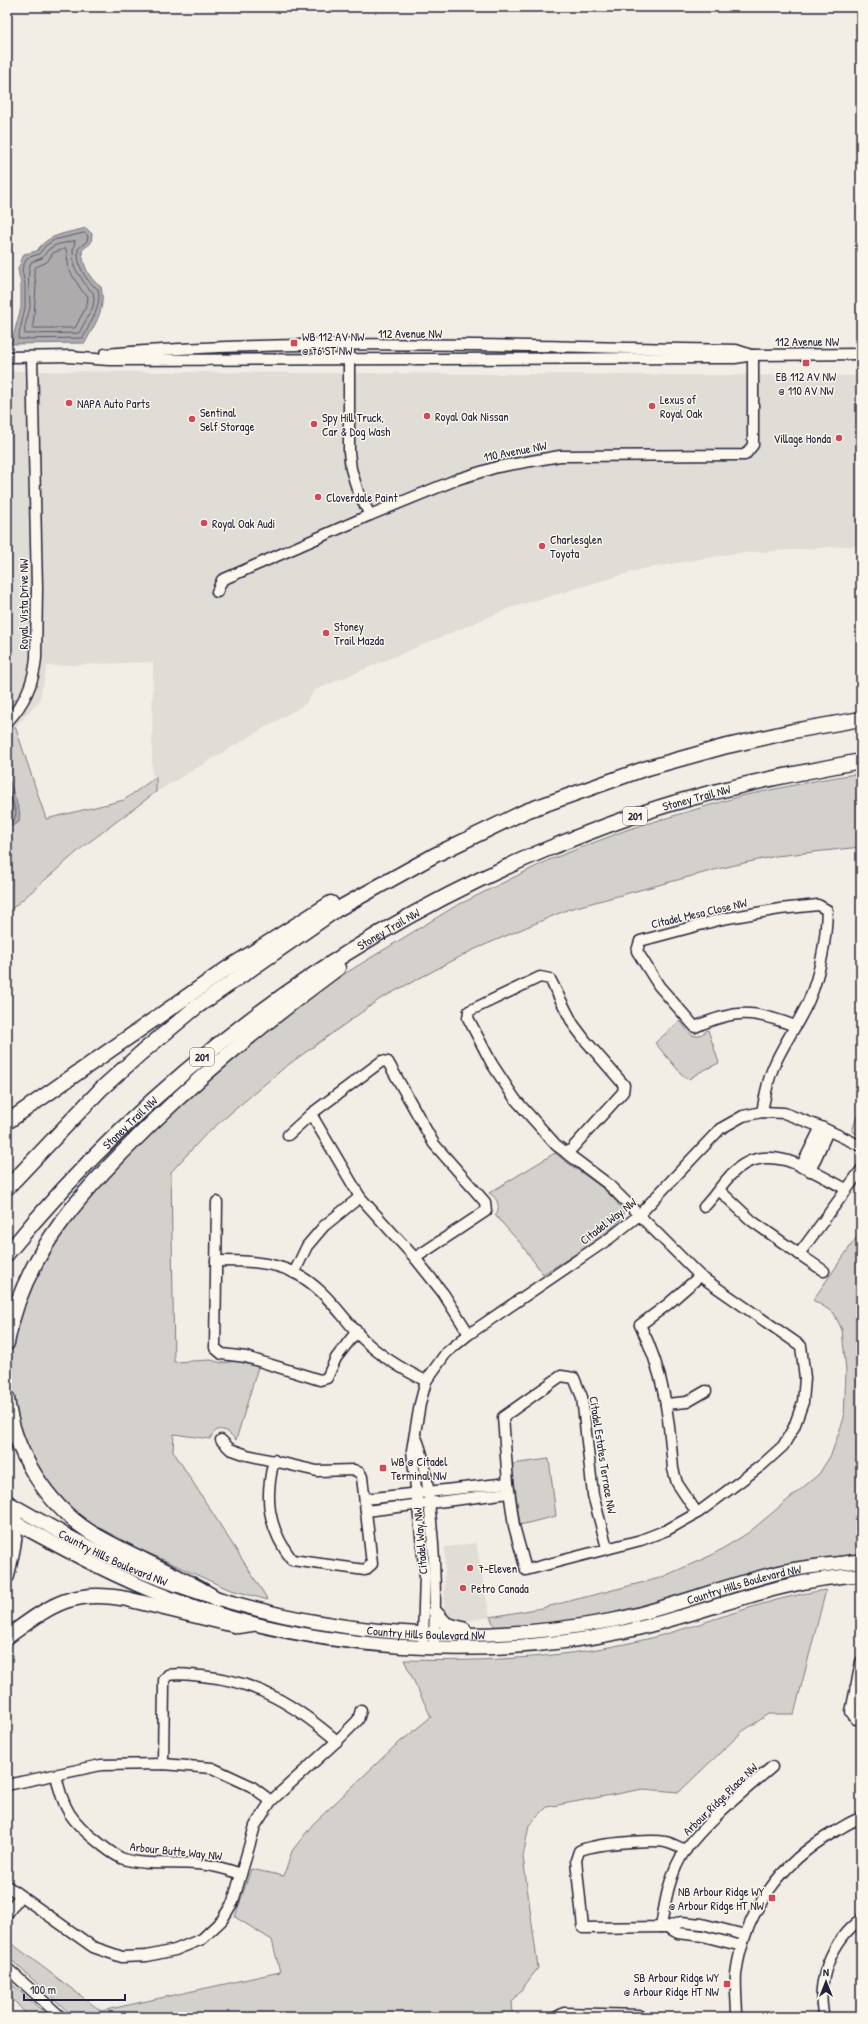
<svg xmlns="http://www.w3.org/2000/svg" width="868" height="2024" viewBox="0 0 868 2024" font-family="'Patrick Hand',sans-serif">
  <style>
    .built { fill: #e0dcd6 }
    .green { fill: #d4d1cc; stroke: #7b7a84 }
    .water { fill: #aeabad; stroke: #76747f }
    .lines { fill: none; stroke-linecap: round; stroke-linejoin: round }
    .shore { stroke: #5a5969; stroke-width: 1 }
    .minor-casing { stroke: #22223b; stroke-width: 13 }
    .major-casing { stroke: #22223b; stroke-width: 16 }
    .highway-casing { stroke: #22223b; stroke-width: 17 }
    .minor { stroke: #fbf7ec; stroke-width: 10 }
    .major { stroke: #fbf7ec; stroke-width: 13 }
    .highway { stroke: #fbf7ec; stroke-width: 14 }
    .poi-dot { fill: #d1495b; stroke: #fbf7ec; stroke-width: 1.5 }
    .labels { text-anchor: middle; dominant-baseline: central; stroke-width: 3; stroke-linejoin: round; paint-order: stroke }
    .shield { fill: #fbf7ec; stroke: #636270; stroke-width: 1 }
    .shield-label { font-size: 11px; font-weight: bold; fill: #22223b }
    .street-label { font-size: 12px; fill: #22223b; stroke: #fbf7ec }
    .poi-label { font-size: 12px; fill: #22223b; stroke: #fbf7ec; text-anchor: start }
  </style>
  <rect width="100%" height="100%" fill="#f2eee5"/>
  <filter id="ink" filterUnits="userSpaceOnUse"><feTurbulence type="fractalNoise" baseFrequency=".025" numOctaves="2"/><feDisplacementMap in="SourceGraphic" scale="8" xChannelSelector="R" yChannelSelector="G"/><feConvolveMatrix kernelMatrix="1 2 1 2 8 2 1 2 1" color-interpolation-filters="sRGB"/></filter>
  <g filter="url(#ink)">
    <g class="built">
      <path d="M 7,371 L 861,376 L 861,545 L 730,554 L 642,569 L 510,608 L 315,690 L 305,704 L 156,792 L 156,777 L 152,775 L 153,662 L 47,666 L 39,702 L 7,735 Z"/>
      <path d="M 476,1543 L 490,1617 L 465,1621 L 444,1615 L 445,1547 Z"/>
    </g>
    <g class="green">
      <path d="M 15,726 L 46,819 L 124,800 L 156,777 L 156,792 L 84,846 L 7,913 L 7,735 Z"/>
      <path d="M 861,773 L 861,847 L 776,856 L 722,868 L 569,909 L 473,950 L 380,999 L 285,1067 L 206,1134 L 171,1172 L 174,1362 L 211,1360 L 221,1363 L 237,1361 L 258,1367 L 236,1440 C 227,1430 217,1423 210,1439 L 174,1434 L 173,1451 L 268,1600 L 228,1589 L 133,1546 L 92,1524 L 89,1526 L 40,1478 L 8,1400 L 7,1357 L 15,1314 L 33,1271 L 79,1202 L 181,1099 L 305,998 L 454,907 L 549,860 L 629,829 L 741,796 L 819,780 Z"/>
      <path d="M 680,1021 C 690,1032 691,1043 708,1030 L 719,1063 L 700,1072 L 689,1079 L 685,1078 L 655,1043 Z"/>
      <path d="M 861,1105 L 861,1136 L 852,1131 Z"/>
      <path d="M 555,1153 C 574,1170 617,1192 624,1215 C 614,1232 561,1263 543,1274 L 521,1244 L 495,1215 C 502,1208 497,1197 489,1193 Z"/>
      <path d="M 861,1231 L 861,1555 C 829,1557 797,1562 765,1570 C 729,1578 694,1593 657,1603 C 605,1617 550,1627 495,1627 L 490,1617 L 542,1608 L 660,1578 L 678,1570 L 712,1555 L 748,1533 L 819,1474 L 831,1455 L 844,1418 L 846,1371 L 842,1330 L 834,1313 L 813,1300 Z"/>
      <path d="M 549,1459 L 556,1516 L 520,1525 L 512,1464 Z"/>
      <path d="M 826,1590 L 794,1714 L 769,1714 L 743,1731 L 679,1792 L 643,1789 L 547,1807 L 529,1825 L 523,1857 L 538,1968 L 512,2002 L 513,2017 L 74,2017 L 7,1956 L 7,1940 L 101,2011 L 280,1972 L 272,1940 L 235,1917 L 251,1869 L 284,1876 L 292,1851 L 313,1824 L 395,1746 L 431,1717 L 404,1660 C 487,1662 571,1658 651,1638 C 710,1623 766,1598 826,1590 Z"/>
      <path d="M 7,1980 L 46,2014 L 49,2017 L 29,2017 L 7,1993 Z"/>
    </g>
    <g class="water">
      <path d="M 86,228 L 92,234 L 91,243 L 82,250 C 83,265 88,278 101,287 C 106,309 95,324 85,343 L 11,344 L 21,308 L 21,285 L 18,269 L 24,254 L 37,251 C 47,234 68,233 86,228 Z"/>
      <path d="M 7,773 L 20,813 L 19,822 L 12,826 L 7,826 Z"/>
    </g>
    <g class="lines">
      <g class="shore">
        <path d="M 85,233 L 88,236 L 87,241 L 78,249 C 77,265 84,280 98,289 C 102,308 90,322 83,338 L 18,339 L 25,308 L 25,285 L 22,269 L 27,258 L 39,254 L 45,246 L 54,240 Z"/>
        <path d="M 75,241 L 73,250 L 74,267 L 87,287 L 93,292 L 94,299 L 93,307 L 79,333 L 25,334 C 23,327 29,315 30,307 C 30,293 26,273 31,262 L 42,258 L 49,249 L 56,245 Z"/>
        <path d="M 66,249 L 69,270 L 82,291 L 88,296 L 87,305 L 75,328 L 33,328 L 36,286 L 34,270 L 36,267 L 47,262 L 53,253 Z"/>
        <path d="M 7,782 L 16,813 L 14,820 L 7,822"/>
      </g>
      <defs>
        <g id="minor">
          <path d="M 349,353 L 349,452 L 351,469 L 358,492 L 370,515"/>
          <path d="M 105,354 C 315,337 526,347 736,350 L 748,354"/>
          <path d="M 7,357 L 73,356"/>
          <path d="M 68,357 L 109,360 L 706,358 L 735,358 L 753,355 L 861,354"/>
          <path d="M 217,592 L 222,580 L 370,515 L 458,479 L 497,467 L 560,456 L 745,455 L 753,445 L 753,355"/>
          <path d="M 7,722 C 24,704 34,682 36,658 L 37,588 L 32,357"/>
          <path d="M 762,1112 C 765,1097 767,1082 773,1068 C 783,1044 799,1023 809,1000 C 821,971 826,942 827,910 L 818,905 L 780,909 L 722,919 L 640,941 L 637,951 L 659,986 L 695,1027 C 735,1009 754,1010 795,1026"/>
          <path d="M 311,1114 L 360,1197 L 415,1258 L 443,1293 L 469,1334"/>
          <path d="M 288,1135 L 311,1114 L 382,1061 L 388,1062 L 434,1144 L 485,1202 L 486,1211 L 415,1258"/>
          <path d="M 567,1154 L 623,1092 L 624,1085 L 585,1040 L 573,1024 L 550,979 L 540,977 L 469,1011 L 468,1018 L 492,1064 L 515,1099 L 556,1145 L 608,1184 L 700,1276 L 801,1346 L 805,1378 L 803,1402 L 794,1427 L 783,1446 L 762,1465 L 699,1512 L 667,1530 L 641,1540 L 526,1570 L 514,1526 L 508,1483 L 503,1417 L 561,1376 L 574,1378 L 582,1397 L 593,1495 L 607,1548"/>
          <path d="M 801,1167 L 821,1127"/>
          <path d="M 810,1171 L 828,1131"/>
          <path d="M 719,1190 L 752,1221 L 799,1254 L 861,1170"/>
          <path d="M 217,1202 L 215,1348 L 222,1354 L 246,1357 L 320,1380 L 327,1378 L 336,1358 L 357,1331"/>
          <path d="M 704,1207 C 715,1196 724,1180 736,1170 C 770,1140 814,1173 846,1189"/>
          <path d="M 799,1254 L 824,1271"/>
          <path d="M 216,1261 C 242,1261 269,1261 293,1272 C 324,1287 341,1316 363,1339 C 381,1357 404,1370 426,1381"/>
          <path d="M 294,1273 L 307,1246 L 324,1226 L 360,1197"/>
          <path d="M 666,1404 L 687,1402 L 706,1391"/>
          <path d="M 415,1435 C 426,1459 428,1486 430,1512 C 435,1555 436,1597 434,1640"/>
          <path d="M 221,1440 L 230,1449 L 247,1455 L 317,1471 L 354,1470 L 360,1473 L 362,1477 L 372,1564 L 365,1570 L 292,1560 C 268,1528 264,1499 274,1460"/>
          <path d="M 365,1499 L 508,1483"/>
          <path d="M 366,1511 L 509,1493"/>
          <path d="M 697,1513 L 677,1483 L 673,1469 C 669,1416 664,1372 640,1325 L 668,1304 L 700,1276"/>
          <path d="M 423,1639 L 425,1575 L 412,1450 L 420,1404 L 426,1381 L 446,1353 L 469,1334 L 610,1238 L 638,1216 L 720,1129 L 743,1116 L 762,1112 L 784,1113 L 821,1127 L 861,1146"/>
          <path d="M 861,1662 L 851,1712 L 856,1719 L 861,1719"/>
          <path d="M 337,1741 L 358,1720 L 361,1710"/>
          <path d="M 163,1764 L 164,1683 L 164,1680 L 168,1675 C 179,1673 191,1675 202,1676 C 257,1681 296,1706 337,1741 L 271,1801"/>
          <path d="M 56,1775 C 63,1809 71,1821 98,1842 C 105,1848 113,1854 121,1858 C 141,1866 175,1862 197,1864 C 212,1865 227,1869 241,1874"/>
          <path d="M 7,1785 L 101,1765 L 163,1764 L 212,1768 L 251,1786 L 271,1801 L 255,1826 L 233,1902 L 222,1920 L 202,1939 L 175,1950 L 147,1956 L 122,1957 L 93,1947 L 7,1886"/>
          <path d="M 686,1850 C 679,1848 672,1843 665,1842 C 651,1839 591,1844 579,1851 L 576,1860 L 583,1928 L 667,1927 L 681,1922 L 702,1924 L 745,1935"/>
          <path d="M 7,1914 L 20,1896"/>
          <path d="M 661,1927 C 665,1901 670,1871 686,1849 C 710,1818 743,1792 772,1767"/>
          <path d="M 667,1927 L 678,1933 L 703,1936 L 742,1946"/>
          <path d="M 7,1968 L 61,2017"/>
          <path d="M 557,2017 L 564,2013 L 639,2015 L 643,2017"/>
          <path d="M 737,2017 C 737,2003 735,1988 736,1974 C 744,1913 781,1862 834,1832 C 843,1827 851,1821 861,1818"/>
          <path d="M 824,2017 C 815,1982 832,1940 861,1919"/>
        </g>
        <g id="major">
          <path id="s1" d="M 7,1502 C 53,1528 100,1556 150,1575 C 298,1633 457,1650 614,1620 C 671,1608 725,1585 781,1572 C 808,1566 834,1564 861,1561"/>
          <path d="M 7,1518 C 62,1548 116,1578 175,1600 C 316,1651 481,1662 627,1631 C 707,1613 778,1579 861,1575"/>
          <path d="M 435,1612 L 446,1624 L 464,1629"/>
        </g>
        <g id="highway">
          <path d="M 7,1122 L 225,970 L 331,903"/>
          <path d="M 7,1188 L 101,1089 L 141,1053 L 195,1008 L 336,910 L 435,855 L 526,811 L 644,769 L 723,747 L 793,731 L 861,719"/>
          <path id="s2" d="M 7,1254 C 151,1077 334,939 545,850 C 591,831 639,812 688,799 C 745,783 803,772 861,761"/>
          <path d="M 7,1343 C 23,1251 88,1186 152,1123 C 211,1066 273,1016 338,968"/>
          <path d="M 7,1398 C 13,1450 46,1504 90,1532 C 131,1557 177,1573 217,1599"/>
          <path d="M 7,1502 C 23,1520 11,1554 7,1576"/>
          <path d="M 7,1637 C 50,1606 71,1588 127,1599 L 238,1626 L 252,1624"/>
        </g>
      </defs>
      <use href="#minor" class="minor-casing"/>
      <use href="#major" class="major-casing"/>
      <use href="#highway" class="highway-casing"/>
      <use href="#minor" class="minor"/>
      <use href="#major" class="major"/>
      <use href="#highway" class="highway"/>
    </g>
  </g>
  <g class="poi-dot">
    <rect x="290" y="339" width="8" height="8" rx="2"/>
    <rect x="802" y="359" width="8" height="8" rx="2"/>
    <circle cx="69" cy="403" r="4"/>
    <circle cx="652" cy="406" r="4"/>
    <circle cx="427" cy="416" r="4"/>
    <circle cx="192" cy="419" r="4"/>
    <circle cx="314" cy="424" r="4"/>
    <circle cx="839" cy="438" r="4"/>
    <circle cx="318" cy="497" r="4"/>
    <circle cx="204" cy="523" r="4"/>
    <circle cx="542" cy="546" r="4"/>
    <circle cx="326" cy="633" r="4"/>
    <rect x="379" y="1464" width="8" height="8" rx="2"/>
    <circle cx="470" cy="1568" r="4"/>
    <circle cx="463" cy="1588" r="4"/>
    <rect x="768" y="1894" width="8" height="8" rx="2"/>
    <rect x="723" y="1980" width="8" height="8" rx="2"/>
  </g>
  <g class="labels">
    <g class="shield">
      <rect x="623" y="807" width="24" height="18" rx="3"/>
      <rect x="190" y="1048" width="24" height="18" rx="3"/>
    </g>
    <g class="shield-label">
      <text x="635" y="816">201</text>
      <text x="202" y="1057">201</text>
    </g>
    <g class="street-label">
      <text x="410" y="333">112 Avenue NW</text>
      <text x="807" y="341">112 Avenue NW</text>
      <text transform="translate(515 451) rotate(-11)">110 Avenue NW</text>
      <text transform="translate(23 604) rotate(-90)">Royal Vista Drive NW</text>
      <text stroke="none"><textPath href="#s2" startOffset="840">Stoney Trail NW</textPath></text>
      <text transform="translate(699 913) rotate(-13)">Citadel Mesa Close NW</text>
      <text stroke="none"><textPath href="#s2" startOffset="504">Stoney Trail NW</textPath></text>
      <text stroke="none"><textPath href="#s2" startOffset="180">Stoney Trail NW</textPath></text>
      <text transform="translate(608 1221) rotate(-38)">Citadel Way NW</text>
      <text transform="translate(603 1455) rotate(81)">Citadel Estates Terrace NW</text>
      <text transform="translate(420 1541) rotate(-95)">Citadel Way NW</text>
      <text stroke="none"><textPath href="#s1" startOffset="120">Country Hills Boulevard NW</textPath></text>
      <text stroke="none"><textPath href="#s1" startOffset="768">Country Hills Boulevard NW</textPath></text>
      <text stroke="none"><textPath href="#s1" startOffset="444">Country Hills Boulevard NW</textPath></text>
      <text transform="translate(720 1799) rotate(-44)">Arbour Ridge Place NW</text>
      <text transform="translate(176 1851) rotate(6)">Arbour Butte Way NW</text>
    </g>
    <g class="poi-label">
      <text x="302" y="336">WB 112 AV NW<tspan x="302" dy="14">@ 76 ST NW</tspan></text>
      <text x="806" y="376" text-anchor="middle">EB 112 AV NW<tspan x="806" dy="14">@ 110 AV NW</tspan></text>
      <text x="660" y="399">Lexus of<tspan x="660" dy="14">Royal Oak</tspan></text>
      <text x="77" y="403">NAPA Auto Parts</text>
      <text x="200" y="412">Sentinal<tspan x="200" dy="14">Self Storage</tspan></text>
      <text x="435" y="416">Royal Oak Nissan</text>
      <text x="322" y="417">Spy Hill Truck,<tspan x="322" dy="14">Car &amp; Dog Wash</tspan></text>
      <text x="831" y="438" text-anchor="end">Village Honda</text>
      <text x="326" y="497">Cloverdale Paint</text>
      <text x="212" y="523">Royal Oak Audi</text>
      <text x="550" y="539">Charlesglen<tspan x="550" dy="14">Toyota</tspan></text>
      <text x="334" y="626">Stoney<tspan x="334" dy="14">Trail Mazda</tspan></text>
      <text x="391" y="1461">WB @ Citadel<tspan x="391" dy="14">Terminal NW</tspan></text>
      <text x="478" y="1568">7-Eleven</text>
      <text x="471" y="1588">Petro Canada</text>
      <text x="764" y="1891" text-anchor="end">NB Arbour Ridge WY<tspan x="764" dy="14">@ Arbour Ridge HT NW</tspan></text>
      <text x="719" y="1977" text-anchor="end">SB Arbour Ridge WY<tspan x="719" dy="14">@ Arbour Ridge HT NW</tspan></text>
    </g>
  </g>
  <rect width="868" height="2024" fill="none" stroke="#fbf7ec" stroke-width="24"/>
  <rect x="12" y="12" width="844" height="2000" fill="none" stroke="#22223b" stroke-width="1.5" filter="url(#ink)"/>
  <g transform="translate(826 1982)" stroke="#fbf7ec" stroke-width="3" paint-order="stroke">
  <path d="M0-3L7 15L0 10L-7 15Z" fill="#22223b"/>
  <text y="-6" font-size="11" font-weight="bold" text-anchor="middle" fill="#22223b">N</text>
  </g>
  <path d="M24 1994v6h101v-6" fill="none" stroke="#22223b" stroke-width="2"/>
  <text x="30" y="1994" font-size="12" fill="#22223b" stroke="#fbf7ec" stroke-width="3" paint-order="stroke">100 m</text>
</svg>
